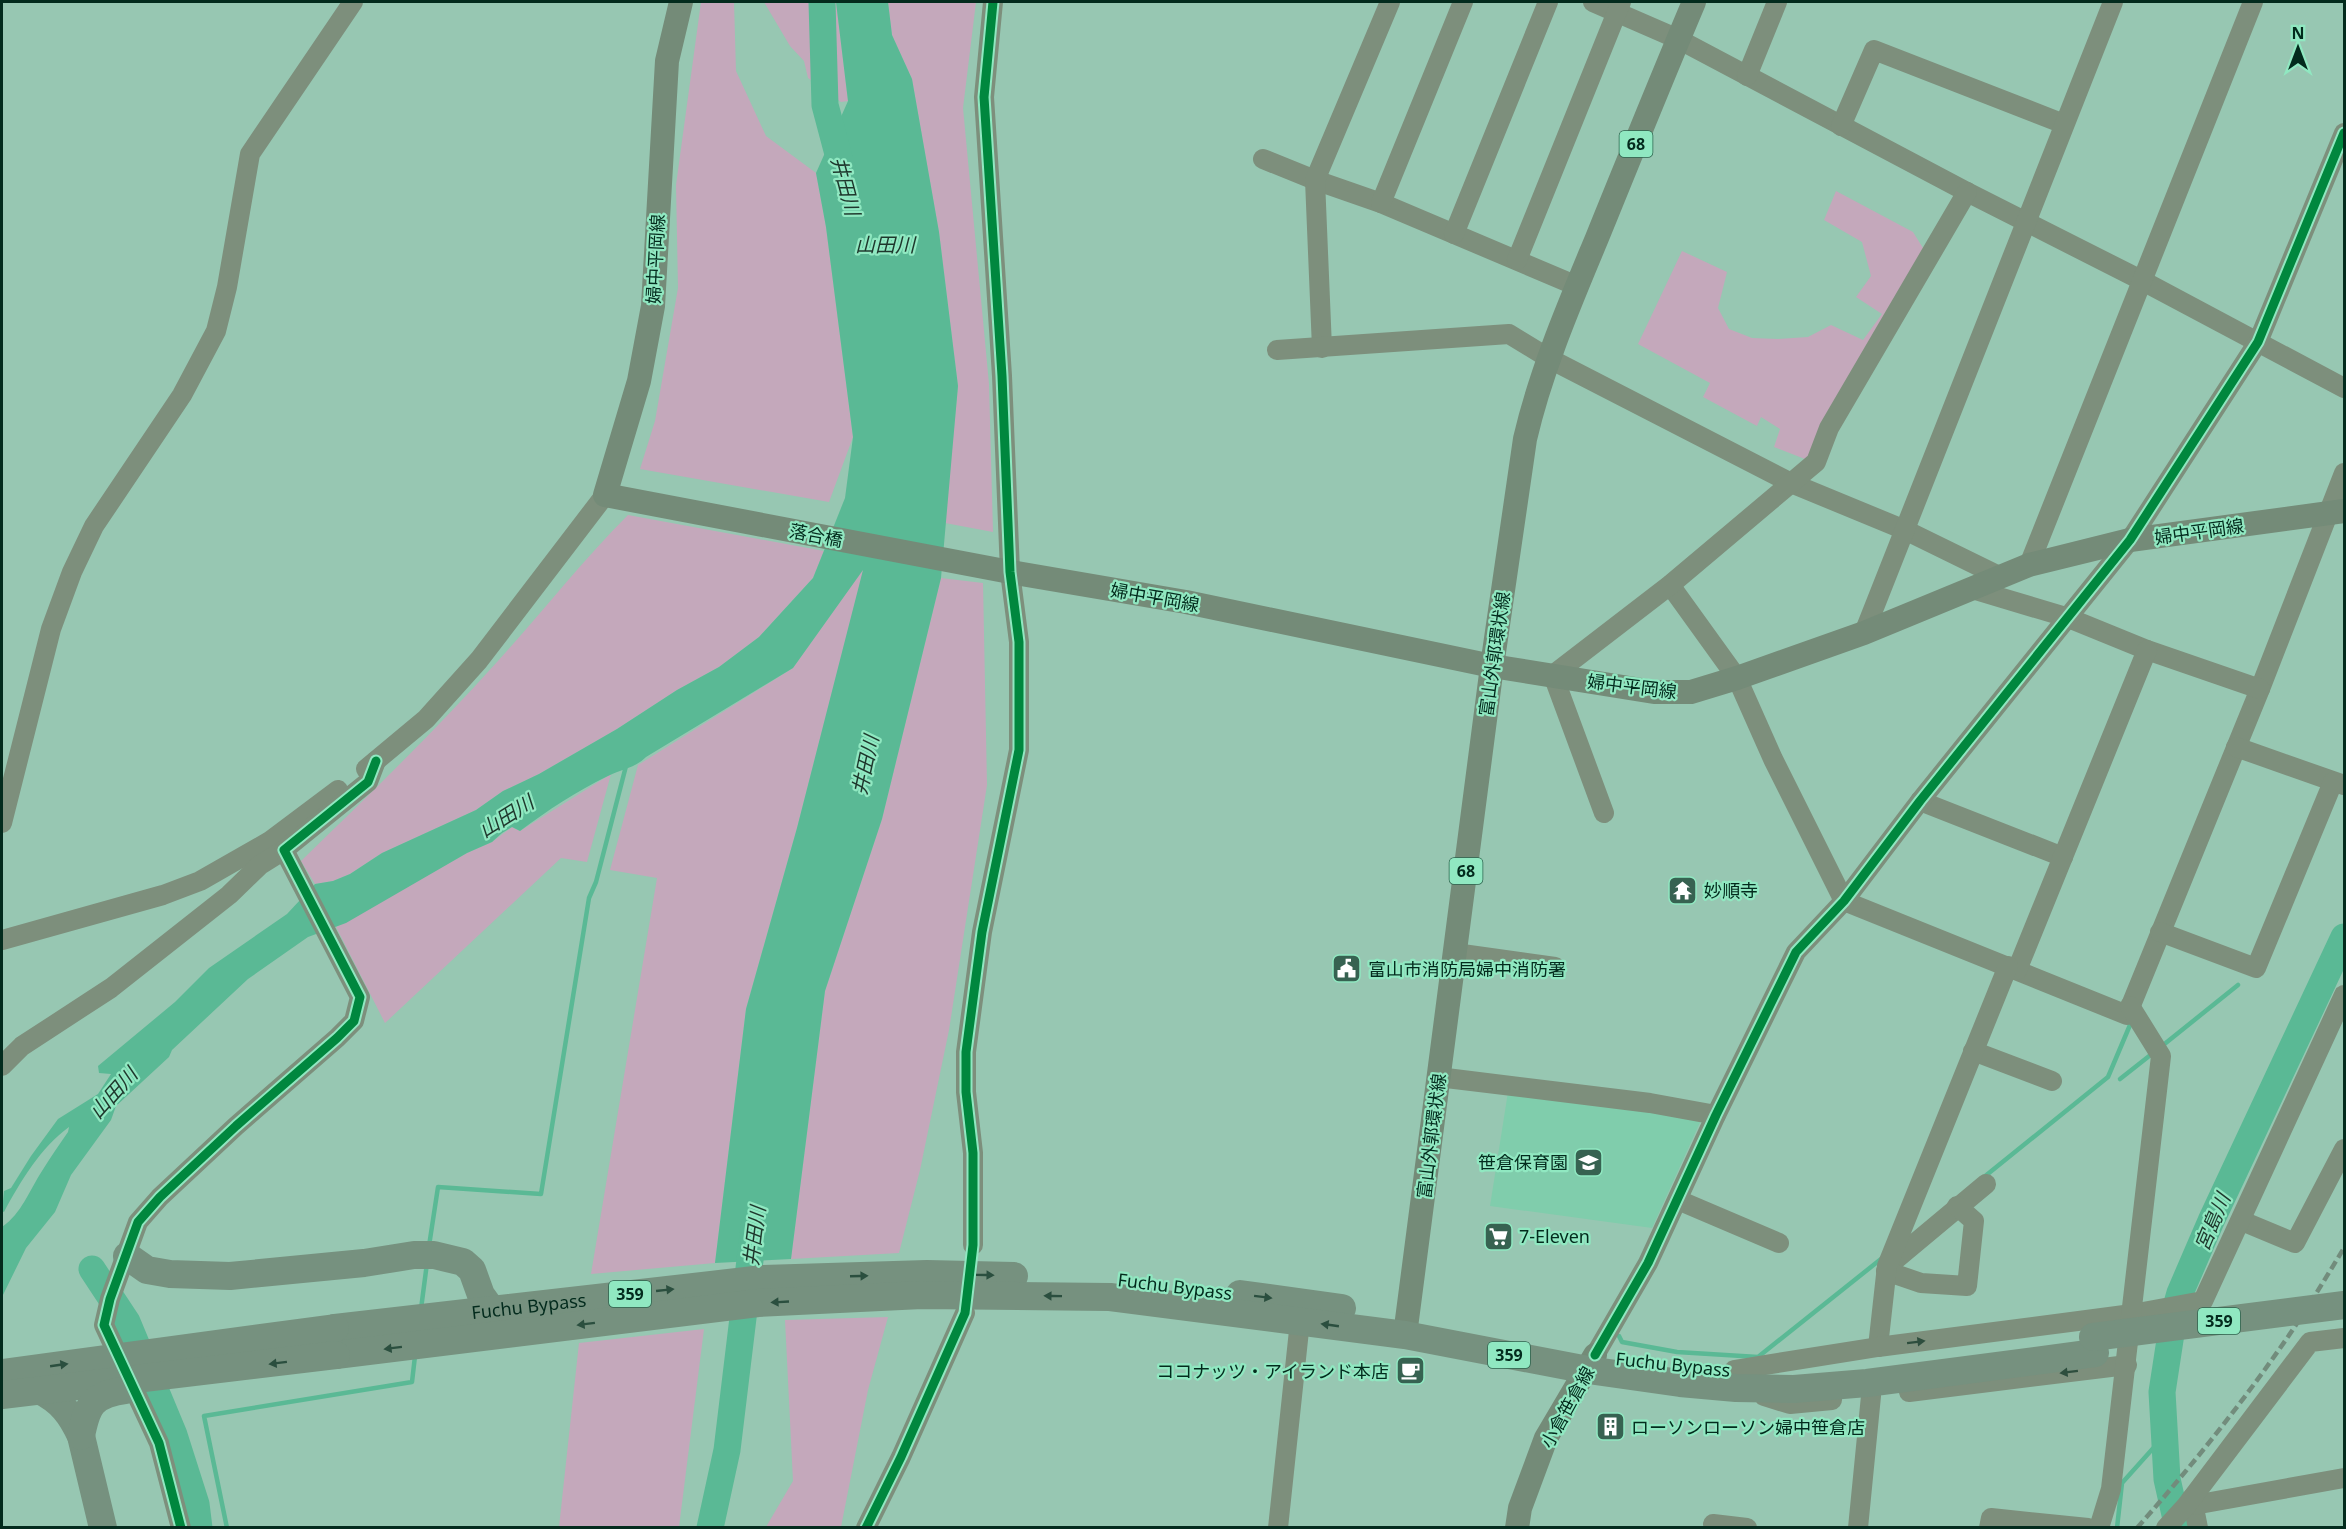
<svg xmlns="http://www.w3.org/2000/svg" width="2346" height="1529" viewBox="0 0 2346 1529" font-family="'Noto Sans','Noto Sans JP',sans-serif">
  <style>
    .built { fill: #80cdac }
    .green { fill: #c4a8bb }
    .water { fill: #5ab995 }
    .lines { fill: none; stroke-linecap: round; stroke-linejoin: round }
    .stream { stroke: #5ab995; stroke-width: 4.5 }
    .river { stroke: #5ab995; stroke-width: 27 }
    .minor { stroke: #7d8f7c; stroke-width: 20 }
    .major { stroke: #748b78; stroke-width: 24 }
    .highway { stroke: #76917f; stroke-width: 28 }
    .rail { stroke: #728c7c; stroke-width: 4.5; stroke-dasharray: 9 4.5; stroke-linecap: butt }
    .highway-bridge { stroke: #76917f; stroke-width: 28 }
    .cycleway-casing { stroke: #90e8c1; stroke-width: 13 }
    .cycleway { stroke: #00873e; stroke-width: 9 }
    .oneway { fill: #2b4f3f }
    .oneway2 { fill: #2e4e3e }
    .labels { text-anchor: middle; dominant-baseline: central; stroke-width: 4.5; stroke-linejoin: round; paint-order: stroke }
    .shield { fill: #90e8c1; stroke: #2d644e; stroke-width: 1.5 }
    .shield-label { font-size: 16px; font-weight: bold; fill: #032b1d }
    .street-label { font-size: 18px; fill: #032b1d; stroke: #90e8c1 }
    .poi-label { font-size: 18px; fill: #032b1d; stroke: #90e8c1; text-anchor: start }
    .water-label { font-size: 20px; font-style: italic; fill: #1e372c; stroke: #90e8c1 }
  </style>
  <rect width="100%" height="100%" fill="#97c7b2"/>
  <path class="built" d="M 1508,1092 L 1702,1118 L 1652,1228 L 1490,1206 Z"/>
  <g class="green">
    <path d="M 701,2 L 734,2 L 736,71 L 766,136 L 816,173 L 826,227 L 853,437 L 829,502 L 640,469 L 655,421 L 678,288 L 676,185 Z"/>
    <path d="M 764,2 L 836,2 L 848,101 L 841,102 L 808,78 L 804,61 L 790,46 Z"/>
    <path d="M 888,2 L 976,2 L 963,108 L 989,384 L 993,532 L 945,523 L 958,386 L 939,232 L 912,79 L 892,35 Z"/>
    <path d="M 1836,191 L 1913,232 L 1928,256 L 1810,461 L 1774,447 L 1780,429 L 1761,417 L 1757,426 L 1703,397 L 1710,383 L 1638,344 L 1682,251 L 1727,272 L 1718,308 L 1729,329 L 1752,338 L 1778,339 L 1808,337 L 1831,325 L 1863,340 L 1882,314 L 1856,297 L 1871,276 L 1862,242 L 1824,220 Z"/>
    <path d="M 628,515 L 824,551 L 813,578 L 759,637 L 719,667 L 677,690 L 617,729 L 539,774 L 503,791 L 476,810 L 382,853 L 350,874 L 333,881 L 315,884 L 301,861 C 368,796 435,731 497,662 C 541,614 581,562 628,515 Z"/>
    <path d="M 864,568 L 797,828 L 746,1009 L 715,1263 L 591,1274 L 657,878 L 610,870 L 638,765 L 793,668 Z"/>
    <path d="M 941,578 L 983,583 L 987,785 L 949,1030 L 920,1170 L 899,1253 L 791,1259 L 825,991 L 882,819 Z"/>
    <path d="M 611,774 L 587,862 L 561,858 L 385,1023 L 336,927 L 467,853 L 492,842 L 512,827 L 520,831 Z"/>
    <path d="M 888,1317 L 868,1390 L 841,1527 L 766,1527 L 793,1481 L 785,1320 Z"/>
    <path d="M 704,1329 L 679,1527 L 559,1527 L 579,1343 Z"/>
  </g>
  <path class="water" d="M 836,2 L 888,2 L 892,35 L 912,79 L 939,232 L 958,386 L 941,578 L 882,819 L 825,991 L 791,1259 L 715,1263 L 746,1009 L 797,828 L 863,570 L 793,668 L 646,757 C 635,768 622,769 608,776 C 577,791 548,810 520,831 L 512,827 L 502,833 L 492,842 L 467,853 L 346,923 L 308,937 L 248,979 L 172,1050 L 169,1057 L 116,1106 L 111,1120 L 71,1175 L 55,1212 L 26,1248 L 2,1297 L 2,1227 C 22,1213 29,1191 42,1171 C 50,1158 59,1145 68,1132 L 69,1127 C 41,1147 20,1182 4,1212 L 2,1211 L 4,1191 L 11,1188 L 31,1156 L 58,1119 L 98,1094 L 111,1074 L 99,1073 L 98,1066 L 175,1002 L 209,968 L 287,914 L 315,884 L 333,881 L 350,874 L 382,853 L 476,810 L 503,791 L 539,774 L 617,729 L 677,690 L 719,667 L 759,637 L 813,578 L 845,498 L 853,437 L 826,227 L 816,173 L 848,101 Z"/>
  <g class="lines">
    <g class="stream">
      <path d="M 2162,1046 L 2238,985"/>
      <path d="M 2120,1079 L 2153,1053"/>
      <path d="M 1984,1177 L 2108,1077 L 2130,1025"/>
      <path d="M 429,1246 L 438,1187 L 541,1194 L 589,898 L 596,882 L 626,766"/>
      <path d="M 421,1309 L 427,1263"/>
      <path d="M 1619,1336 L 1622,1342 L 1677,1352 L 1758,1357 L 1881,1259"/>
      <path d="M 227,1528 L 204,1416 L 412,1382 L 415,1356"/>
      <path d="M 2117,1528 L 2122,1483 L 2165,1435"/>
    </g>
    <g class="river">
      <path d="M 822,2 L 825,105 L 842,169"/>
      <path d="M 92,1269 L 127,1322 L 174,1435 L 196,1504 L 199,1528"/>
      <path d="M 710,1528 L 727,1450 L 754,1227"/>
      <path d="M 2178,1528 L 2167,1479 L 2162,1392 L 2174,1314 L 2180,1293 L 2211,1221 L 2344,937"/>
    </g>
    <g class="minor">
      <path d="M 1593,2 L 1678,39 L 1967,192 L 2141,280 L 2344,388"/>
      <path d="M 1747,76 L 1777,2"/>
      <path d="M 1841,126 L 1874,50 L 2064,124"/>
      <path d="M 1263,159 L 1315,180 L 1381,203 L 1577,286"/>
      <path d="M 1381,203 L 1463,2"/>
      <path d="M 1454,234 L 1548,2"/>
      <path d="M 1517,260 L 1621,2"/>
      <path d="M 1322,348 L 1315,180 L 1390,2"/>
      <path d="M 1277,350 L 1509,334 L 1550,359 L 1791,483 L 1905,530 L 2001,577"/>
      <path d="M 2029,565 L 2253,2"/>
      <path d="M 1670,585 L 1737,678 L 1773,759 L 1844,901 L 2127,1015 L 2260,689 L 2344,473"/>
      <path d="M 1972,589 L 2066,617 L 2147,650 L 2260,689"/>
      <path d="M 1864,633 L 2113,2"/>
      <path d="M 2236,747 L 2344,785"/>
      <path d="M 366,769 L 426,719 L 479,660 L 605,495"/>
      <path d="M 1920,801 L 2063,857"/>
      <path d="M 1604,813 L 1553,675 L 1670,585 L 1816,462 L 1829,428 L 1967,192"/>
      <path d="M 2,823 L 51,629 L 72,572 L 94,526 L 182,395 L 216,331 L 227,287 L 250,154 L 353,2"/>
      <path d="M 2160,932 L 2256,968 L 2333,782"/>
      <path d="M 2,940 L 163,895 L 200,881 L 270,841 L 338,790"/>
      <path d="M 1455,953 L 1555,967"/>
      <path d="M 2017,970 L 2147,650"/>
      <path d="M 1973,1051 L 2052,1081"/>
      <path d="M 2,1066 L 22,1046 L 111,988 L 229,895 L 260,865 L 284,850"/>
      <path d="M 1438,1077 L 1650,1103 L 1716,1115"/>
      <path d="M 1678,1200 L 1779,1243"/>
      <path d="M 2242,1221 L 2295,1243 L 2344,1149"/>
      <path d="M 973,1245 L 973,1153 L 966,1092 L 966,1052 L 982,932 L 1019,750 L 1019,642 L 1010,572 L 1002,376 L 984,97 L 993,2"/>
      <path d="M 1889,1265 L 1986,1184"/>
      <path d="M 1886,1271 L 1921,1283 L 1967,1286 L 1974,1221 L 1957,1206"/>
      <path d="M 1878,1347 L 1887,1266 L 2008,966"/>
      <path d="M 1595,1355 L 1648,1263 L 1716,1115 L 1796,952 L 1844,901 L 1920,801 L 2130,540 L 2258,342 L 2344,133"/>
      <path d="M 1734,1370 L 1878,1347 L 2132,1314 L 2203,1301 L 2344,995"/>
      <path d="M 1909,1392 L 2127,1365"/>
      <path d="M 1764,1396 L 1790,1404 L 1832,1400"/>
      <path d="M 2192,1498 L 2198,1528"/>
      <path d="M 2194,1505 L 2344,1478"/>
      <path d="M 1713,1524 L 1747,1528"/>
      <path d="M 181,1528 L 159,1443 L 104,1325 L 110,1299 L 138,1222 L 160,1197 L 236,1126 L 337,1038 L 354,1021 L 360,997 L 284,850 L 368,782 L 376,761"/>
      <path d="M 866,1528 L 901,1457 L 965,1313"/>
      <path d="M 1278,1528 L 1300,1321"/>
      <path d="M 1858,1528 L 1871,1396"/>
      <path d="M 1989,1528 L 1991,1518 L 2088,1528"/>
      <path d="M 2099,1528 L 2111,1489 L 2161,1056 L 2130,1006"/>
      <path d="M 2166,1528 L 2186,1506 L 2310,1342 L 2344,1338"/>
    </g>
    <g class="major">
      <path d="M 681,2 L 667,61 L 653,306 L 639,381 L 605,495 L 1010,572 L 1186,602 L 1492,666 L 1654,692 L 1691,692 L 1737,678 L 1864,633 L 2029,565 L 2130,540 L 2344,511"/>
      <path d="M 1405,1335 L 1492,666 L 1525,439 C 1541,370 1570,303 1597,238 C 1629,159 1661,80 1694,2"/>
      <path d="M 1517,1528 L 1520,1508 L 1546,1438 L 1595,1355"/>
    </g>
    <g class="highway">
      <path d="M 127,1256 L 147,1270 L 170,1274 L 230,1276 L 364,1263 L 414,1255 L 434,1255 L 463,1262 L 472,1270 L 481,1295 L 491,1309"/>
      <path d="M 1240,1294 L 1342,1308"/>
      <path id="s1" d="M 335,1328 L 763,1279 L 927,1274 L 1014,1276"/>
      <path d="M 336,1355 L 758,1303 L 922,1295 L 1110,1297 L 1405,1335 L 1588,1370 L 1680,1383 L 1736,1388 L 1794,1389 L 1867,1383 L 2095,1353"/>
      <path d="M 39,1390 C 61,1401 71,1414 81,1436 L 103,1528"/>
    </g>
    <path class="rail" d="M 2137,1528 C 2190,1468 2240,1406 2285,1341 C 2306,1311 2325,1279 2344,1248"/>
    <g class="highway-bridge">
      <path d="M 2093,1337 L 2344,1305"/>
      <path d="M 2,1373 L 335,1328"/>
      <path d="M 2,1395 L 336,1355"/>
      <path d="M 81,1436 C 87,1405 92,1395 126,1390"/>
    </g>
    <defs>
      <g id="cycleway">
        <path d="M 1595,1355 L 1648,1263 L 1716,1115 L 1796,952 L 1844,901 L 1920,801 L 2130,540 L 2258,342 L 2344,133"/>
        <path d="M 181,1528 L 159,1443 L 104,1325 L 110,1299 L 138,1222 L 160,1197 L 236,1126 L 337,1038 L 354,1021 L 360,997 L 284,850 L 368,782 L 376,761"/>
        <path d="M 866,1528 L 901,1457 L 965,1313 L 973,1245 L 973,1153 L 966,1092 L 966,1052 L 982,932 L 1019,750 L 1019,642 L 1010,572 L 1002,376 L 984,97 L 993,2"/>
      </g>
    </defs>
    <use href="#cycleway" class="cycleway-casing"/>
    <use href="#cycleway" class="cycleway"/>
  </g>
  <defs><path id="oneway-solid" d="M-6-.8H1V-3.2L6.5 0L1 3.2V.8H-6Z" transform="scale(1.5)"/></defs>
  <g class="oneway">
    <use href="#oneway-solid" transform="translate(985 1275) rotate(1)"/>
    <use href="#oneway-solid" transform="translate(859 1276) rotate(-2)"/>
    <use href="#oneway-solid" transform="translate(665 1290) rotate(-6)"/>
    <use href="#oneway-solid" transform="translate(1053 1296) rotate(-179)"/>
    <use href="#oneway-solid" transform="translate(1263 1297) rotate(7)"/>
    <use href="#oneway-solid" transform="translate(780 1302) rotate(177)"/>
    <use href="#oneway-solid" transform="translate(586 1324) rotate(173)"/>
    <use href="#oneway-solid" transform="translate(1330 1325) rotate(-172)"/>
    <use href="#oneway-solid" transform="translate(393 1348) rotate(173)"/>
    <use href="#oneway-solid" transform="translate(278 1363) rotate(173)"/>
    <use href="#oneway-solid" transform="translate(59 1365) rotate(-8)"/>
  </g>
  <g class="oneway2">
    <use href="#oneway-solid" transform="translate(1916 1342) rotate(-7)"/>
    <use href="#oneway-solid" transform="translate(2069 1372) rotate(173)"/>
  </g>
  <defs>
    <symbol id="temple-square" viewBox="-11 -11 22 22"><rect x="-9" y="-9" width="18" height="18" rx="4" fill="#376251" stroke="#90e8c1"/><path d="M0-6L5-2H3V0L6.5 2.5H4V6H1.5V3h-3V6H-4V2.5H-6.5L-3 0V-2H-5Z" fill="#fff"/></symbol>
    <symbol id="civic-square" viewBox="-11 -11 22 22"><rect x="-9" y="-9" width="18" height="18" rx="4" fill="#376251" stroke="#90e8c1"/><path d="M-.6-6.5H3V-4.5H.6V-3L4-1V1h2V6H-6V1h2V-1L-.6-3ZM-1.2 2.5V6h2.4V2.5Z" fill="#fff"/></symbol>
    <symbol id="school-square" viewBox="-11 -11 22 22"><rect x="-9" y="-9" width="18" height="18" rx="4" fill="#376251" stroke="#90e8c1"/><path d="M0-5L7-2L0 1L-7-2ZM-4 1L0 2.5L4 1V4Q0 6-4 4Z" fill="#fff"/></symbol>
    <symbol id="supermarket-square" viewBox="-11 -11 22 22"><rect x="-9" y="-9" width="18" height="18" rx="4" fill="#376251" stroke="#90e8c1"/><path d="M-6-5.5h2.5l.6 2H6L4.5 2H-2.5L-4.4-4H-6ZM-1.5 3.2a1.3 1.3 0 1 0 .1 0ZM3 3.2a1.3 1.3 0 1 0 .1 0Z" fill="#fff"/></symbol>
    <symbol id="cafe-square" viewBox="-11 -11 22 22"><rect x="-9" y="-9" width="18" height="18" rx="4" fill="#376251" stroke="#90e8c1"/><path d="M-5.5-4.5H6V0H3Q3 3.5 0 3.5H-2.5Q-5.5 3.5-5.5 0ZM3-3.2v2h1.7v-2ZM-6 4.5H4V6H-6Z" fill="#fff"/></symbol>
    <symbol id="building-square" viewBox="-11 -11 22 22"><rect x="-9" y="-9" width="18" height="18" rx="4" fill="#376251" stroke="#90e8c1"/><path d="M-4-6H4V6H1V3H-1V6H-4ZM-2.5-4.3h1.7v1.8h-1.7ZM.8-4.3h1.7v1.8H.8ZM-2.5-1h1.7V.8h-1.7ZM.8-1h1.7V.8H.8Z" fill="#fff"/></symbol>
  </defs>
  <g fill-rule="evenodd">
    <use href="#temple-square" x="1666" y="874" width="33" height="33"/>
    <use href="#civic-square" x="1330" y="952" width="33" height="33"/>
    <use href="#school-square" x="1572" y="1146" width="33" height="33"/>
    <use href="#supermarket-square" x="1482" y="1220" width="33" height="33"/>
    <use href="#cafe-square" x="1394" y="1354" width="33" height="33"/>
    <use href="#building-square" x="1594" y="1410" width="33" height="33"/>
  </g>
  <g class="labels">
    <g class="shield">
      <rect x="1619.5" y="131" width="33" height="26" rx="4.5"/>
      <rect x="1449.5" y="858" width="33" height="26" rx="4.5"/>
      <rect x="609" y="1281" width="42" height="26" rx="4.5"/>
      <rect x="2198" y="1308" width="42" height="26" rx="4.5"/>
      <rect x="1488" y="1342" width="42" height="26" rx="4.5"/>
    </g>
    <g class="shield-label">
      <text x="1636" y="144">68</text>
      <text x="1466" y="871">68</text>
      <text x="630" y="1294">359</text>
      <text x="2219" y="1321">359</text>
      <text x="1509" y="1355">359</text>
    </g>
    <g class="street-label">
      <text transform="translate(655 259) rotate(-87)">婦中平岡線</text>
      <text transform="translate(2199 531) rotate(-8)">婦中平岡線</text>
      <text transform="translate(816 535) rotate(11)">落合橋</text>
      <text transform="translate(1155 597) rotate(10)">婦中平岡線</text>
      <text transform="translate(1494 654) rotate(-82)">富山外郭環状線</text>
      <text transform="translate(1632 686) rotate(7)">婦中平岡線</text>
      <text transform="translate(1431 1136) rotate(-83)">富山外郭環状線</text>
      <text transform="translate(1175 1286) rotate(7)">Fuchu Bypass</text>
      <text stroke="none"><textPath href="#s1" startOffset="195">Fuchu Bypass</textPath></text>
      <text transform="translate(1673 1364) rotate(6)">Fuchu Bypass</text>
      <text transform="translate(1567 1407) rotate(-61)">小倉笹倉線</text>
    </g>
    <g class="poi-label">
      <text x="1704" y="890">妙順寺</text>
      <text x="1368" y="969">富山市消防局婦中消防署</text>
      <text x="1568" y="1162" text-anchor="end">笹倉保育園</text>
      <text x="1519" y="1236">7-Eleven</text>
      <text x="1389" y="1371" text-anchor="end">ココナッツ・アイランド本店</text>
      <text x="1631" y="1427">ローソンローソン婦中笹倉店</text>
    </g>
    <g class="water-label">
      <text transform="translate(846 186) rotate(75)">井田川</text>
      <text x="885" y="244">山田川</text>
      <text transform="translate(865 765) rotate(-78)">井田川</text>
      <text transform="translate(506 816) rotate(-32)">山田川</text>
      <text transform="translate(113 1093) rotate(-48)">山田川</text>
      <text transform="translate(2212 1222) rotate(-67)">宮島川</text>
      <text transform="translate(754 1236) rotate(-83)">井田川</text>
    </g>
  </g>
  <rect width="2346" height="1529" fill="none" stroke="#032b1d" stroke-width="6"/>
  <g transform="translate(2298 48)" stroke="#90e8c1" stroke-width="4.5" paint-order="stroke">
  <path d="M0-4.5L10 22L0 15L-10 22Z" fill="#032b1d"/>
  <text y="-9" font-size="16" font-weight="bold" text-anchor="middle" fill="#032b1d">N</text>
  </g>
</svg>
